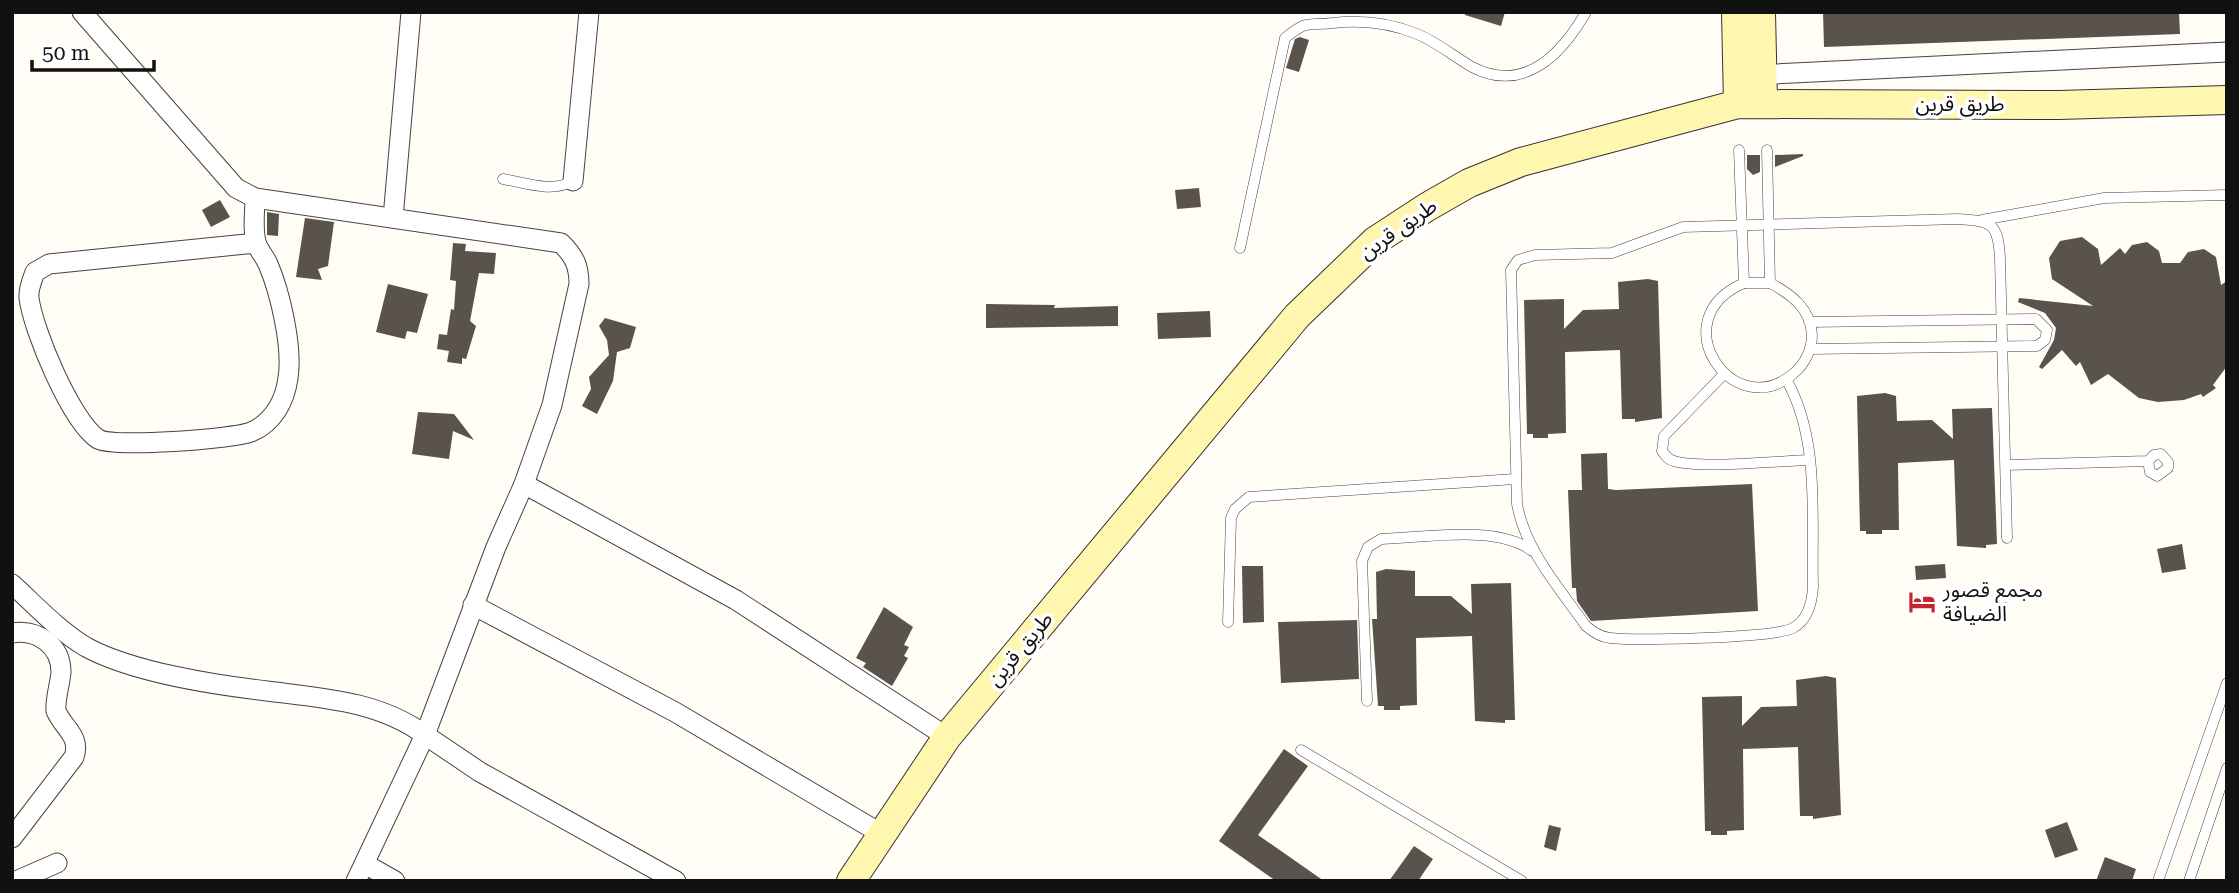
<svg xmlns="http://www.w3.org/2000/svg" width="2239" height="893" viewBox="0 0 2239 893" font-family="'Roboto Serif','Noto Sans Arabic',serif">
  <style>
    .building { fill: #5a524d }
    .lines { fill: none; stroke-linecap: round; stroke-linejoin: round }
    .lane-casing { stroke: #444; stroke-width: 11 }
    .street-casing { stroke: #444; stroke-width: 21 }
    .secondary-casing { stroke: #333; stroke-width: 30 }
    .lane { stroke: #fff; stroke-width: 10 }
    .street { stroke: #fff; stroke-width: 19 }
    .secondary { stroke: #fff6b0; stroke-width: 28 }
    .labels { text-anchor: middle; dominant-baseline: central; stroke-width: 7; stroke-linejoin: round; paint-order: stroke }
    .street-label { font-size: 21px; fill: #111; stroke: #fff }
    .poi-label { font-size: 21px; fill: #111; stroke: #fff; text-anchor: start }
  </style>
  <rect width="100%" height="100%" fill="#fffdf5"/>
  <g class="building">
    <path d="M 1465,12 L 1505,12 L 1501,26 L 1465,15 Z"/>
    <path d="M 1823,12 L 2179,12 L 2180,34 L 1824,47 Z"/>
    <path d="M 1300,37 L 1309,40 L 1299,72 L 1286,68 L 1295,39 Z"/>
    <path d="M 1803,154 L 1803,156 L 1775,167 L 1775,155 Z"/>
    <path d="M 1747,155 L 1760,155 L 1760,172 L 1753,175 L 1747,169 Z"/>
    <path d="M 1199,188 L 1201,207 L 1177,209 L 1175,190 Z"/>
    <path d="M 220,200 L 230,217 L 211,227 L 202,210 Z"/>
    <path d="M 267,212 L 279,214 L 278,236 L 267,235 Z"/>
    <path d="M 305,218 L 334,222 L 328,266 L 318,269 L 322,280 L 296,277 Z"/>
    <path d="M 2082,237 L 2098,249 L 2101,265 L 2120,248 L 2125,254 L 2132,245 L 2147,242 L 2159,251 L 2162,263 L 2180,263 L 2188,252 L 2204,249 L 2216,257 L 2221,285 L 2227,281 L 2227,366 L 2213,385 L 2216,388 L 2203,397 L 2201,394 L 2184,400 L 2158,402 L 2139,398 L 2108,374 L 2091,385 L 2080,362 L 2076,366 L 2062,350 L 2042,369 L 2039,367 L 2054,340 L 2056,328 L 2045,313 L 2018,302 L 2019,298 L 2093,306 L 2052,279 L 2049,258 L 2060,241 Z"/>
    <path d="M 453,243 L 466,244 L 465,251 L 496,253 L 494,274 L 479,273 L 470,321 L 476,326 L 466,359 L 462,358 L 462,364 L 447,362 L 449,351 L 437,349 L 439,334 L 447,335 L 451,309 L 454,310 L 456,281 L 450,280 Z"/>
    <path d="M 1648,279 L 1658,281 L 1662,418 L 1635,422 L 1635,419 L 1622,419 L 1620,350 L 1565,352 L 1566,433 L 1548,434 L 1548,438 L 1533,438 L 1533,434 L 1527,434 L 1524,300 L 1564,299 L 1564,329 L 1583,310 L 1619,309 L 1618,282 Z"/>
    <path d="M 388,284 L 428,294 L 417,333 L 407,331 L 405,339 L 376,332 Z"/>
    <path d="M 986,304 L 1055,305 L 1054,308 L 1118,306 L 1118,326 L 986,328 Z"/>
    <path d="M 1210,311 L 1211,337 L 1158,339 L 1157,313 Z"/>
    <path d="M 605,318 L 636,327 L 630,348 L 617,352 L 613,381 L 597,414 L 582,406 L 591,389 L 589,377 L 609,355 L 607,340 L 599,326 Z"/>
    <path d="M 1885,393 L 1896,396 L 1897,421 L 1932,420 L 1953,439 L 1952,409 L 1992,408 L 1997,544 L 1986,545 L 1986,548 L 1957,546 L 1954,460 L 1898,463 L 1899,530 L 1882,530 L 1882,534 L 1866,534 L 1866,531 L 1860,531 L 1857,396 Z"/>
    <path d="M 418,412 L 454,414 L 474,440 L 453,431 L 449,459 L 412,454 Z"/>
    <path d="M 1607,453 L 1608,489 L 1616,490 L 1752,484 L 1758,611 L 1591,621 L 1577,601 L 1576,588 L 1572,588 L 1568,490 L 1582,490 L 1581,454 Z"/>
    <path d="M 2182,544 L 2186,569 L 2162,573 L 2157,549 Z"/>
    <path d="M 1945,564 L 1946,578 L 1916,580 L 1915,566 Z"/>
    <path d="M 1242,566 L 1263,566 L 1264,622 L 1243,623 Z"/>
    <path d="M 1386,569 L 1415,571 L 1415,596 L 1451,596 L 1472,614 L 1471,584 L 1511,583 L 1515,720 L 1505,720 L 1505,723 L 1475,721 L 1472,636 L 1416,638 L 1417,705 L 1400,706 L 1400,710 L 1384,710 L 1384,706 L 1378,706 L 1372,619 L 1377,619 L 1376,572 Z"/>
    <path d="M 884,607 L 913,627 L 904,645 L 909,647 L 904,656 L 908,658 L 892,686 L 863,667 L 866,663 L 856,658 Z"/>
    <path d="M 1357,620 L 1359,679 L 1281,683 L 1278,622 Z"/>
    <path d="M 1826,676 L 1836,678 L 1841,815 L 1813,819 L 1813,816 L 1800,816 L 1798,747 L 1743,749 L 1744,830 L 1727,831 L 1727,835 L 1711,835 L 1711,831 L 1705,831 L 1702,697 L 1742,696 L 1742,726 L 1761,707 L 1797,706 L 1796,680 Z"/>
    <path d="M 1284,749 L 1308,766 L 1258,835 L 1324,881 L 1276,881 L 1219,841 Z"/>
    <path d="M 2067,822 L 2078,850 L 2055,858 L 2045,830 Z"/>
    <path d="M 1549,825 L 1561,828 L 1556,851 L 1544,847 Z"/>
    <path d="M 1414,846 L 1433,859 L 1418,881 L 1389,881 Z"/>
    <path d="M 2105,857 L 2136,869 L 2132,881 L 2096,881 Z"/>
  </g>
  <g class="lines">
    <defs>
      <g id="lane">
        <path d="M 1739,150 L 1744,283 C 1660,319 1734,426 1794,373 C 1805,364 1812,349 1812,335 C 1811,309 1791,294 1770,283 L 1767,150"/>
        <path d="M 503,179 C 526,183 552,193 573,181"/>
        <path d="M 1982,220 L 2104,198 L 2227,195"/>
        <path d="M 1240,248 L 1285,38 C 1309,19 1306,26 1333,23 C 1361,20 1390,23 1417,34 C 1437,42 1453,56 1472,67 C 1524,94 1562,54 1586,12"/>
        <path d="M 1744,283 L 1770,283"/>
        <path d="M 1809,322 L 2036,319 L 2047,330 L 2045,340 L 2037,346 L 1810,349"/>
        <path d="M 1724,374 L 1664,436 L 1662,451 C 1666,456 1668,460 1674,461 C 1700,469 1778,461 1809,460"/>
        <path d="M 1786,379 C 1821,440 1811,519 1813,587 C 1812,603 1808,620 1793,628 C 1774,638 1636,641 1610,638 C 1600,637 1593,632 1586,626 C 1560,589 1525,550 1517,504 L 1511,270 L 1518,260 L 1535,255 L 1612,253 L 1683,227 L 1958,219 C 1992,221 1998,223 2000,258 L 2007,538"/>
        <path d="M 2006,465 L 2148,461 L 2150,472 L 2157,476 L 2168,468 L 2168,462 L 2161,454 L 2154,455 L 2148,461"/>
        <path d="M 1228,622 L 1231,518 L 1235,509 L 1249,497 L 1515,479"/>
        <path d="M 1367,701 L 1362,561 L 1368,547 L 1381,539 C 1423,538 1499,524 1532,551"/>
        <path d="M 1301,750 L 1522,881"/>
        <path d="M 2158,881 L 2227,683"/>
        <path d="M 2189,881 L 2227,768"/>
      </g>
      <g id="street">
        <path d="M 82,12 L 236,188 L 255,198 L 561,243 C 574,256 579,265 579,284 L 552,405 L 524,484 L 496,547 L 425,735 L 480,772 L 676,881"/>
        <path d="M 1752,75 L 2227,52"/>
        <path d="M 573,181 L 589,12"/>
        <path d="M 255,198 C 255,211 252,232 257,245 C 260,252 265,257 268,264 C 280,292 293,347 288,378 C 285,401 273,423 251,432 C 234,439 111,448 98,439 C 71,421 33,330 29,298 C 28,289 32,281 35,272 L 49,264 L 256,243"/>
        <path d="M 393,218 L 411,12"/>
        <path d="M 524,484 L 736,600 L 947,737"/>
        <path d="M 12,584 C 35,605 59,631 86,647 C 132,672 215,685 267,691 C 322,698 379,701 425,735 L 356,881"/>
        <path d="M 473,605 L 675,712 L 880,833"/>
        <path d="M 12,633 C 37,629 61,645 61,672 C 60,685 55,698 56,711 C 64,729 81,736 74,757 L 12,838"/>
        <path d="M 365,864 L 395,881"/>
        <path d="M 16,881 L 57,863"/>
      </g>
      <g id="secondary">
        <path d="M 1736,12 L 1738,104"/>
        <path d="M 1761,12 L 1763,102"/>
        <path d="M 851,881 L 947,737 L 1297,316 L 1375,241 L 1427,207 L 1469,183 L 1521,162 L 1738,104 L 2059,105 L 2227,100"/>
      </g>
    </defs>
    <use href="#lane" class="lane-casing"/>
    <use href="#street" class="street-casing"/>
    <use href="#secondary" class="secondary-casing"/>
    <use href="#lane" class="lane"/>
    <use href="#street" class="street"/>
    <use href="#secondary" class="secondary"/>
  </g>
  <defs>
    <symbol id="hotel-bare" viewBox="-9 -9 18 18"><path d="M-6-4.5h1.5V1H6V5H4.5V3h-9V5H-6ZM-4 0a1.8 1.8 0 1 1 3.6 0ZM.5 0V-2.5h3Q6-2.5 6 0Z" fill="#c4262e" stroke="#fff" stroke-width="2.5" paint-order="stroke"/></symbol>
  </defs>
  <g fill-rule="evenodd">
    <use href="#hotel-bare" x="1903" y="583" width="38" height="38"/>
  </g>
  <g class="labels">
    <g class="street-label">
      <text x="1960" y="104">طريق قرين</text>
      <text transform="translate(1398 229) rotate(-35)">طريق قرين</text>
      <text transform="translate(1020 649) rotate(-50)">طريق قرين</text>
    </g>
    <g class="poi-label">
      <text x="1943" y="590">مجمع قصور<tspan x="1943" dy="24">الضيافة</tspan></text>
    </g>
  </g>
  <rect width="2239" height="893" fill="none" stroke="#111111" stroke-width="28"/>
  <path d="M32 60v10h122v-10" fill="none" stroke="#111111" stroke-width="3.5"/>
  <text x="42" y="60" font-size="21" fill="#111111" stroke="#ffffff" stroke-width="5" paint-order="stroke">50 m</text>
</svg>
